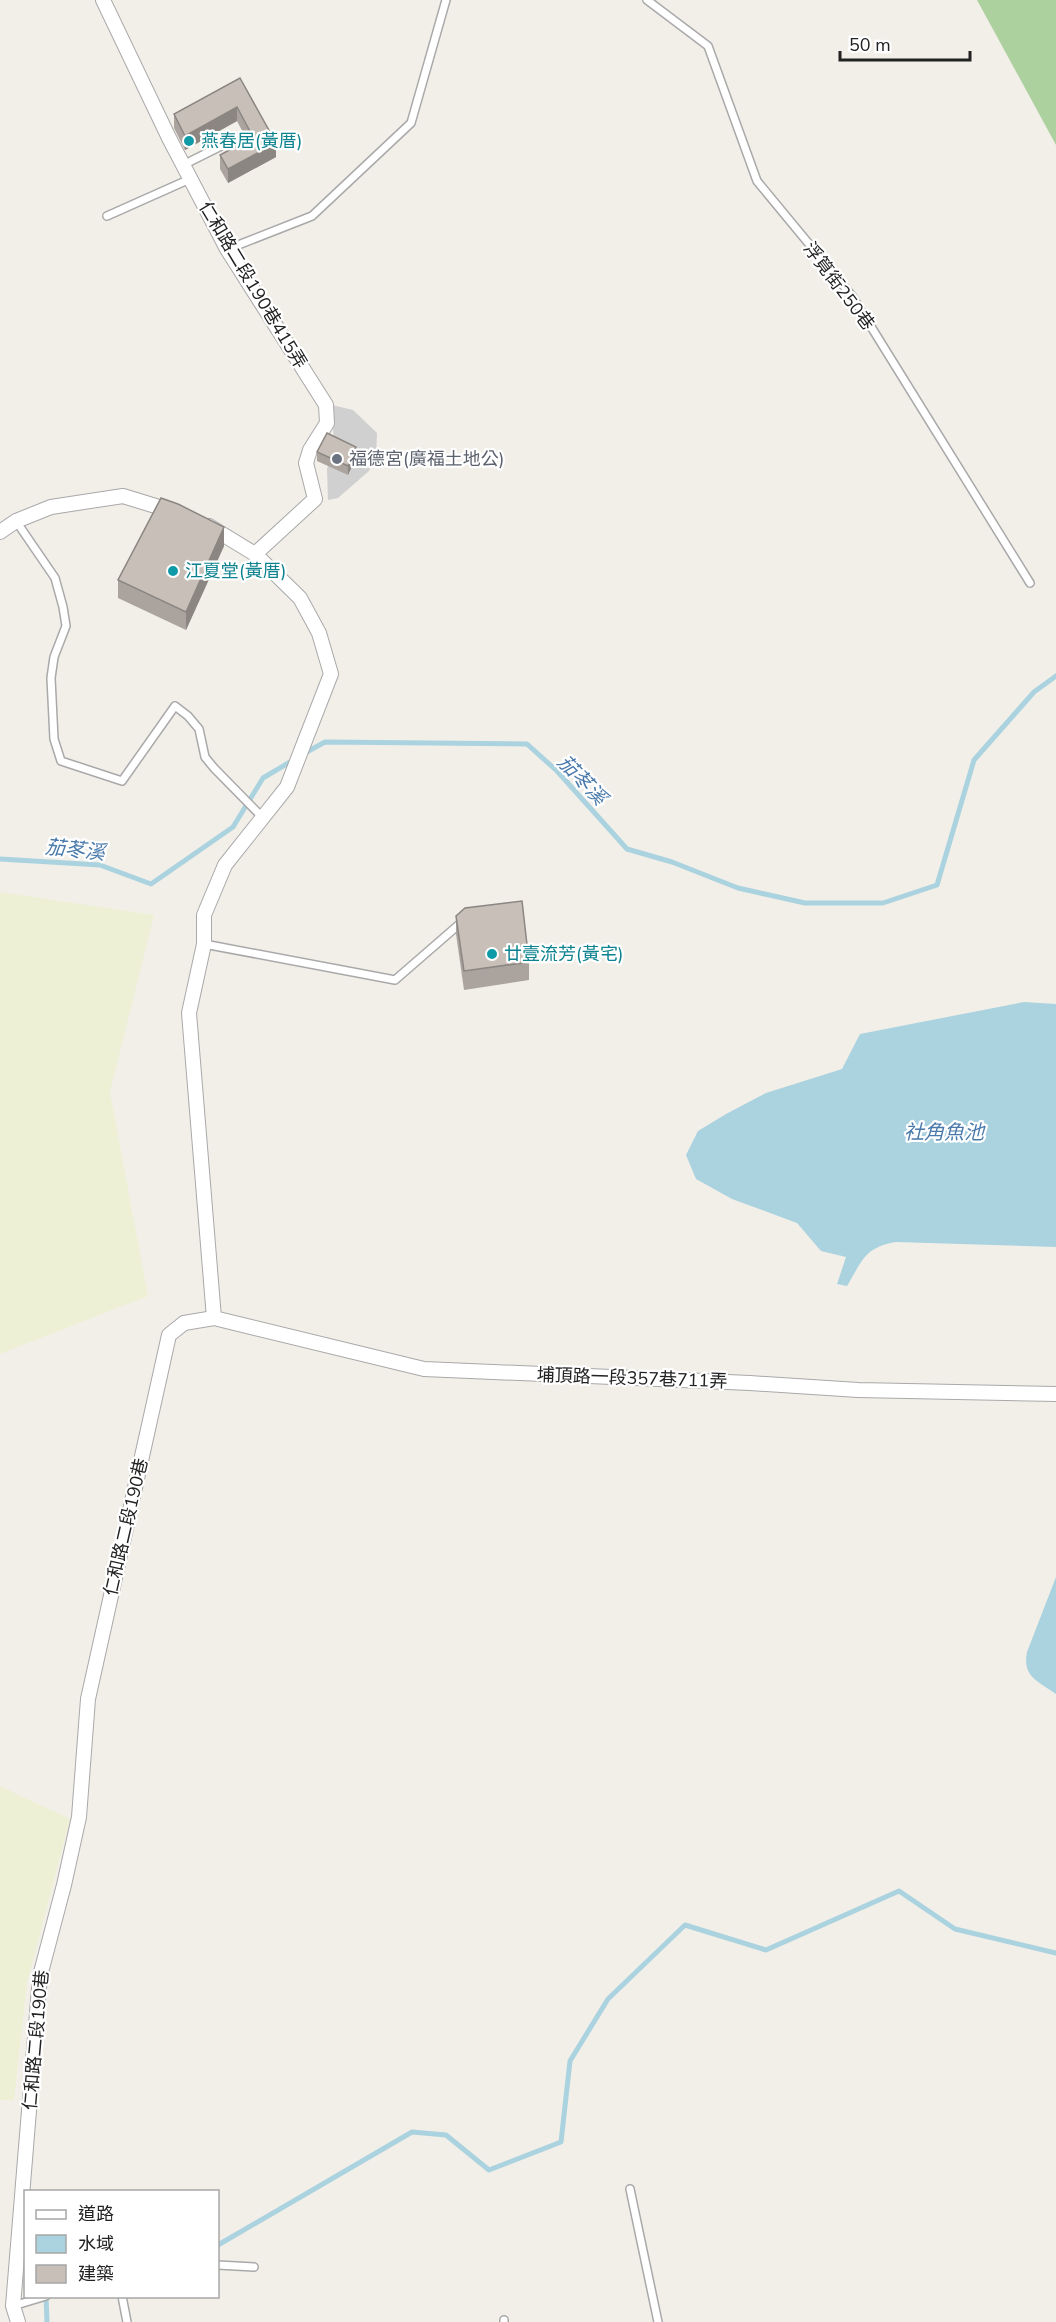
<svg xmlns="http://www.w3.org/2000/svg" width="1056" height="2322" viewBox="0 0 1056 2322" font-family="'Nunito Sans','Noto Sans TC',sans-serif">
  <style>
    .religious { fill: #d0d0d0 }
    .farmland { fill: #eef0d5 }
    .forest { fill: #add19e }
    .water { fill: #aad3df }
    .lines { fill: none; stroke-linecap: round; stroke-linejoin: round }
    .stream { stroke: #aad3df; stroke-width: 5 }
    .lane-casing { stroke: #a9a9a9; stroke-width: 10 }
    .street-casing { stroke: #a9a9a9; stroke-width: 16 }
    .lane { stroke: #fff; stroke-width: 7 }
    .street { stroke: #fff; stroke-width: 14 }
    .wall { fill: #aba49e }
    .shaded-wall { fill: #8b8681 }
    .building { fill: #c7bfb8; stroke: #8b8681; stroke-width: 1.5 }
    .culture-dot { fill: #0f9aa8; stroke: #fff; stroke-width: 2 }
    .worship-dot { fill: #6b7280; stroke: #fff; stroke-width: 2 }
    .labels { text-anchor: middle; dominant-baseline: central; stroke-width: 4.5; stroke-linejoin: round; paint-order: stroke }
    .culture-label { font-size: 18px; fill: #0d838f; stroke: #fff; text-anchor: start }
    .street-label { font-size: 18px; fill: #222; stroke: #fff }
    .worship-label { font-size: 18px; fill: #5b616d; stroke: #fff; text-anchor: start }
    .water-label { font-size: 20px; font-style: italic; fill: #4a7aab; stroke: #fff }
  </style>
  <rect width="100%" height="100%" fill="#f2efe9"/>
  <path class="religious" d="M 332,405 L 353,410 L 377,433 L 376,457 L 369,471 L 338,498 L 328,500 L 327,469 L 334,446 Z"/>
  <g class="farmland">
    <path d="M 0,892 L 154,915 L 110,1092 L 148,1296 L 0,1354 Z"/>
    <path d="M 0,1786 L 70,1819 L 27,1983 L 14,2100 L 0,2100 Z"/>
  </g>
  <path class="forest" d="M 977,0 L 1056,0 L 1056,145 Z"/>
  <g class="water">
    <path d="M 1024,1002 L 1056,1004 L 1056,1247 L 896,1242 C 865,1247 862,1261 847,1286 L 837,1284 L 846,1257 L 821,1251 L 797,1223 L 732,1199 L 696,1179 L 686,1155 L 698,1131 L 726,1114 L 766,1093 L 842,1069 L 860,1034 Z"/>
    <path d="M 1056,1577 L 1056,1694 C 1038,1681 1022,1677 1027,1652 Z"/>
  </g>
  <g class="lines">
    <g class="stream">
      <path d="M 303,754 L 325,742 L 527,744 L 557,771 L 627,849 L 672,862 L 738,888 L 805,903 L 883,903 L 937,885 L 974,760 L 1034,692 L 1056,676"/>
      <path d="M 0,859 L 100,865 L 151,884 L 233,827 L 263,778 L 295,759"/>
      <path d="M 218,2245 L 412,2132 L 446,2135 L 489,2170 L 561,2142 L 570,2061 L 608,1999 L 685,1925 L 766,1950 L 899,1891 L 955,1929 L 1056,1953"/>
      <path d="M 46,2296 L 47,2322"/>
    </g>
    <defs>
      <g id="lane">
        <path d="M 647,0 L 708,46 L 757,181 L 852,296 L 1030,583"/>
        <path d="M 183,165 L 237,138"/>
        <path d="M 107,216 L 190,179"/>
        <path d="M 228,249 L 312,216 L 411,123 L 446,0"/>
        <path d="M 16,521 L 55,578 L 63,607 L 66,626 L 54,657 L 51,678 L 54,739 L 61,761 L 122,781 L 175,706 L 188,716 L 199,729 L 205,757 L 214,768 L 263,818"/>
        <path d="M 204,944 L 395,980 L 463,921"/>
        <path d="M 630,2189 L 658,2322"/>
        <path d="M 218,2265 L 254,2267"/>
        <path d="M 122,2296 L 127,2322"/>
        <path d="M 13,2306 L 46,2296"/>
        <path d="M 504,2320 L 504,2322"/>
      </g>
      <g id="street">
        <path d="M 103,0 L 169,138 L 227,249 L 326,405 L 327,423 L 310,450 L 306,463 L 315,499 L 255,554"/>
        <path d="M 209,526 L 255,554 L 300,598 L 319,633 L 331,674 L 287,787 L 225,865 L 204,915 L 204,944 L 189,1013 L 214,1318"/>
        <path d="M 0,532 L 16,521 L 51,507 L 123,496 L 175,512"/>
        <path d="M 18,2322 L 13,2306 L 40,1976 L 64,1885 L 79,1817 L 88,1699 L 169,1335 L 184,1323 L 214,1318 L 424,1369 L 750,1383 L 858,1390 L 1056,1394"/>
      </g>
    </defs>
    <use href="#lane" class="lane-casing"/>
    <use href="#street" class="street-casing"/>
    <use href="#lane" class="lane"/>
    <use href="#street" class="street"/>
  </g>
  <g class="wall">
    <path d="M 240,78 L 276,157 L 228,183 L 220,169 L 220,155 L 247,140 L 237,121 L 185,150 L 174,128 L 174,114 Z"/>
    <path d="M 317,452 L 356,457 L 348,475 L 317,461 Z"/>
    <path d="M 224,546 L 186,630 L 118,598 L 118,580 Z"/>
    <path d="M 456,916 L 529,962 L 529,980 L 464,990 L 456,934 Z"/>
  </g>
  <g class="shaded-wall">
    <path d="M 237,107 L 237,121 L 185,150 L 185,136 Z"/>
    <path d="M 276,143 L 276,157 L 228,183 L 228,169 Z"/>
    <path d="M 356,447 L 356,457 L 348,475 L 348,466 Z"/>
    <path d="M 224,527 L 224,546 L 186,630 L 186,612 Z"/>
  </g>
  <g class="building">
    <path d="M 240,78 L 276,143 L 228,169 L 220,155 L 253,137 L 237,107 L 185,136 L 174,114 Z"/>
    <path d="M 327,433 L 356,447 L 348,466 L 317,452 Z"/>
    <path d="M 161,498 L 178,504 L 224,527 L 186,612 L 118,580 Z"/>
    <path d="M 522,901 L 529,962 L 464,971 L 456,916 L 465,908 Z"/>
  </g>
  <g class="culture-dot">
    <circle cx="189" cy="141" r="6"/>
    <circle cx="173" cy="571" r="6"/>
    <circle cx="492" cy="954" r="6"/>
  </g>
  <circle class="worship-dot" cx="337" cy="459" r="6"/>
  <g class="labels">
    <g class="culture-label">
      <text x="201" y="141">燕春居(黃厝)</text>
      <text x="185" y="571">江夏堂(黃厝)</text>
      <text x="504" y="954">廿壹流芳(黃宅)</text>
    </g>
    <g class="street-label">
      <text transform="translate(253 285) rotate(59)">仁和路二段190巷415弄</text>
      <text transform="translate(839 286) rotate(53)">浮筧街250巷</text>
      <text transform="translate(632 1378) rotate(2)">埔頂路一段357巷711弄</text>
      <text transform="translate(126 1527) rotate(-77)">仁和路二段190巷</text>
      <text transform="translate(36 2040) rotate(-85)">仁和路二段190巷</text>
    </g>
    <g class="worship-label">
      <text x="349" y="459">福德宮(廣福土地公)</text>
    </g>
    <g class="water-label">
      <text transform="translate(582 780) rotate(46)">茄苳溪</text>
      <text transform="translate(75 850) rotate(6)">茄苳溪</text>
      <text x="944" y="1132">社角魚池</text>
    </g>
  </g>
  <rect x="24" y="2190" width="195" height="108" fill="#ffffff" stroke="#a7a7a7" stroke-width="1.5"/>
  <rect x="36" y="2210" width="30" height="9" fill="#ffffff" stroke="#a7a7a7" stroke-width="1.5"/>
  <text x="78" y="2220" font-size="18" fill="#222222">道路</text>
  <rect x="36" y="2235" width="30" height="18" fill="#aad3df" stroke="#a7a7a7" stroke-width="1.5"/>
  <text x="78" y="2250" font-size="18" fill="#222222">水域</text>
  <rect x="36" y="2265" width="30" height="18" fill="#c7bfb8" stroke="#a7a7a7" stroke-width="1.5"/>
  <text x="78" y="2280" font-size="18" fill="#222222">建築</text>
  <path d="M840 51v9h130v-9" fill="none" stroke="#222222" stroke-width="3"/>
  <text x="849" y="51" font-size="18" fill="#222222" stroke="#ffffff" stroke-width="4.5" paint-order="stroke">50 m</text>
</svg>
